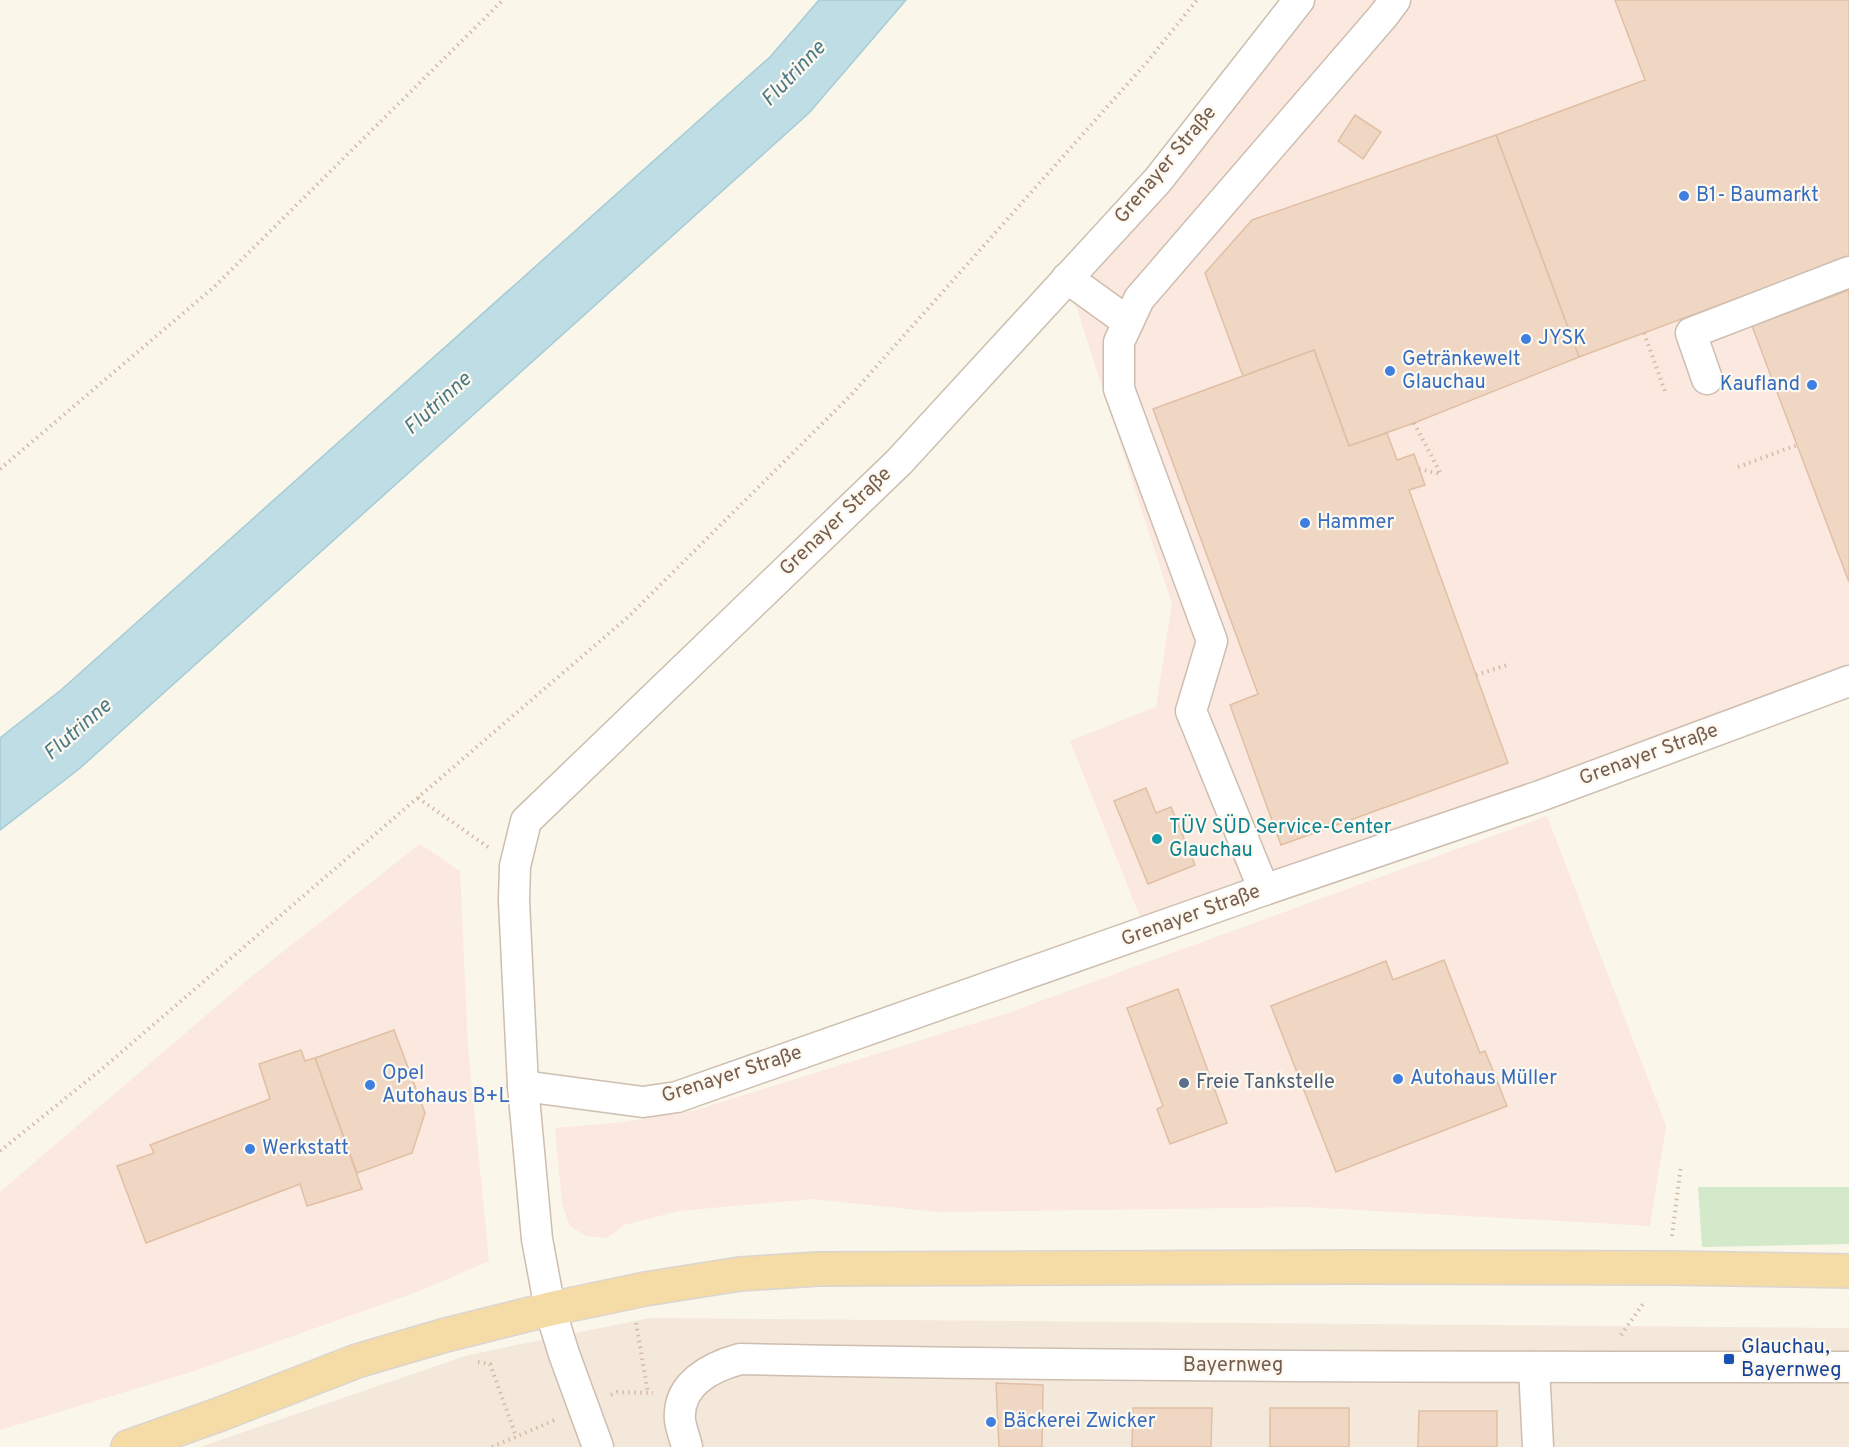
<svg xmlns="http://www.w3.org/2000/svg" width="1849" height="1447" viewBox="0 0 1849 1447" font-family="Overpass,sans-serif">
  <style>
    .residential { fill: #f3e8d9 }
    .commercial { fill: #fbe8df }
    .green { fill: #d4e9c9 }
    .water { fill: #bfdde4; stroke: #a6ccd6; stroke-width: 1.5 }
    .building { fill: #efd7c3; stroke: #e1bfa4; stroke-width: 1.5 }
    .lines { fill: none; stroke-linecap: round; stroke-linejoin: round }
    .minor-casing { stroke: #cdbeb0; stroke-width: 33 }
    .major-casing { stroke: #dbd5d1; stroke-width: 36 }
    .path { stroke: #d5baa6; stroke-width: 4; stroke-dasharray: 1.5 4.5; stroke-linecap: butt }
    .minor { stroke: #fff; stroke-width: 30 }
    .major { stroke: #f5dca7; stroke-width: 33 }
    .shop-dot { fill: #3f7fe0; stroke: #fef9f0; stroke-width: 2 }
    .culture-dot { fill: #0f9aa8; stroke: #fef9f0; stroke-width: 2 }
    .service-dot { fill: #5c6f8a; stroke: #fef9f0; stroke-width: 2 }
    .transit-dot { fill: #1a4fb4; stroke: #fef9f0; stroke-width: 2 }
    .labels { text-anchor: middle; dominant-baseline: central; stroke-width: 4.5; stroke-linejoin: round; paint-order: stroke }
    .street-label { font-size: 20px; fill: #755e4e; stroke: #fef9f0 }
    .shop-label { font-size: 20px; fill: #366cbe; stroke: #fef9f0; text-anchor: start }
    .culture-label { font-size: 20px; fill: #0d838f; stroke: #fef9f0; text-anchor: start }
    .service-label { font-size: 20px; fill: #4e5e75; stroke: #fef9f0; text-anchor: start }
    .transit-label { font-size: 20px; fill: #164399; stroke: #fef9f0; text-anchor: start }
    .water-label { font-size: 21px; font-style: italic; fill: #497a86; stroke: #fef9f0 }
  </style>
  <rect width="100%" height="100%" fill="#fbf6ea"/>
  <path class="residential" d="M 650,1318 L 1849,1328 L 1849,1447 L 200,1447 L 468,1355 Z"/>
  <g class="commercial">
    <path d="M 1299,0 L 1849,0 L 1849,681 L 1146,932 L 1070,741 L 1156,707 L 1172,604 L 1067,278 Z"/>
    <path d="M 1547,816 L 1666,1126 L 1650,1226 L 1305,1207 L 937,1212 L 812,1199 L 679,1211 L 624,1225 L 607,1238 L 586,1236 L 570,1226 L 562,1204 L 555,1128 L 625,1122 L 696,1110 L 1008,1013 Z"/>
    <path d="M 420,844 L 460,871 L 468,1048 L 489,1261 L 417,1292 L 194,1371 L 0,1430 L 0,1192 L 252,976 Z"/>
  </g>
  <path class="green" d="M 1698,1187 L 1849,1187 L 1849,1244 L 1702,1247 Z"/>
  <path class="water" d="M 819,0 L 906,0 L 809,113 L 79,769 L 0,830 L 0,738 L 61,690 L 770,57 Z"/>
  <g class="building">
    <path d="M 1615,0 L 1849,0 L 1849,257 L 1579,357 L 1496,135 L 1645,80 Z"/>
    <path d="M 1355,115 L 1381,132 L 1363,159 L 1338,141 Z"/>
    <path d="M 1496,135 L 1579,357 L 1414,423 L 1349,446 L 1314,350 L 1243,376 L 1205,273 L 1252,220 Z"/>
    <path d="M 1849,290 L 1849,582 L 1752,326 Z"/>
    <path d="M 1314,350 L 1349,446 L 1387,433 L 1397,460 L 1414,454 L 1425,485 L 1409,490 L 1508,763 L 1281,845 L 1230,705 L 1258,694 L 1153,409 Z"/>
    <path d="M 1146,788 L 1156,813 L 1171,807 L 1195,865 L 1148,884 L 1114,801 Z"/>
    <path d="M 1444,960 L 1480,1053 L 1485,1051 L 1507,1106 L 1336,1172 L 1271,1006 L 1386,961 L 1393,980 Z"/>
    <path d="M 1178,989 L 1227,1123 L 1170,1144 L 1157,1109 L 1163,1106 L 1127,1008 Z"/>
    <path d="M 394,1030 L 425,1113 L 412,1153 L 357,1173 L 315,1058 Z"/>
    <path d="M 301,1050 L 305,1061 L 315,1058 L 362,1189 L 307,1206 L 300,1184 L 146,1243 L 117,1166 L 154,1153 L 150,1145 L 270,1099 L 259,1064 Z"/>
    <path d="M 996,1383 L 1043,1385 L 1042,1447 L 999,1447 Z"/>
    <path d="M 1133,1408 L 1212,1408 L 1211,1447 L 1132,1447 Z"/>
    <rect x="1270" y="1408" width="79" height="39"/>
    <path d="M 1419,1411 L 1497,1411 L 1497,1447 L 1418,1447 Z"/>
  </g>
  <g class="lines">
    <defs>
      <g id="minor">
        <path d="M 1067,278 L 1128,322"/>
        <path d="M 1707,379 L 1691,333 L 1849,272"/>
        <path d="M 1264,890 L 1191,711 L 1212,641 L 1119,389 L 1119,342 L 1139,299 L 1383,16 L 1395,0"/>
        <path d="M 523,1086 L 643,1102 L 677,1097 L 1264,890 L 1540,796 L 1849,681"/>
        <path d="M 1534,1367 L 1538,1447"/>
        <path d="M 598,1447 L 564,1354 L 550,1309 L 537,1239 L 523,1086 L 514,901 L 515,866 L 526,821 L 899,462 L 1158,180 L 1299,0"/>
        <path d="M 687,1447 C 685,1438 681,1429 680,1420 C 677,1384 711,1367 740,1359 C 1110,1367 1479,1367 1849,1367"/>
      </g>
      <path id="major" d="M 128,1447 L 218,1415 L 357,1361 L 442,1336 L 550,1309 L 645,1289 L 740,1274 L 818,1269 L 1355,1267 L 1668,1268 L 1849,1271"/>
    </defs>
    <use href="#minor" class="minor-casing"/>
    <use href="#major" class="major-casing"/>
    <g class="path">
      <path d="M 1644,333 L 1666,394"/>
      <path d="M 1414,423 L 1441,474"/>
      <path d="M 1738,467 L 1797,445"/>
      <path d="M 0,469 L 214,287 L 503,0"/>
      <path d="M 1419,469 L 1441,474"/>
      <path d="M 1476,675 L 1507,665"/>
      <path d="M 418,798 L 488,847"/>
      <path d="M 0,1151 L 103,1068 L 628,617 L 851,395 L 1147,62 L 1197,0"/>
      <path d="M 1672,1236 L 1681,1165"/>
      <path d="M 636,1323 L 648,1393"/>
      <path d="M 1621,1335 L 1645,1301"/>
      <path d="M 478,1362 L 490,1364 L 516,1436"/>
      <path d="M 611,1395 L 617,1392 L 653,1393"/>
      <path d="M 492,1447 L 555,1420"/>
    </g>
    <use href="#minor" class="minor"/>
    <use href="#major" class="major"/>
  </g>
  <g class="shop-dot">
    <circle cx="1684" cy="196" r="6"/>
    <circle cx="1526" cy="339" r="6"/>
    <circle cx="1390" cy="371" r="6"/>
    <circle cx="1812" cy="385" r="6"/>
    <circle cx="1305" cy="523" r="6"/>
    <circle cx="1398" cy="1079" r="6"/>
    <circle cx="370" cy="1085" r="6"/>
    <circle cx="250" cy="1149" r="6"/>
    <circle cx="991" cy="1422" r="6"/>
  </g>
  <circle class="culture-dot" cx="1157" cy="839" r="6"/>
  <circle class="service-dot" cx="1184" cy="1083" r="6"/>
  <rect class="transit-dot" x="1723" y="1353" width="12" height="12" rx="3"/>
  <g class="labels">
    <g class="street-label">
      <text transform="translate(1166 165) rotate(-50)">Grenayer Straße</text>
      <text transform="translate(836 522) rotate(-44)">Grenayer Straße</text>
      <text transform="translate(1649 755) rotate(-20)">Grenayer Straße</text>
      <text transform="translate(1191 916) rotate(-20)">Grenayer Straße</text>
      <text transform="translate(732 1075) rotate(-18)">Grenayer Straße</text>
      <text x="1233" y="1366">Bayernweg</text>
    </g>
    <g class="shop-label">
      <text x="1696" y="196">B1- Baumarkt</text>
      <text x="1538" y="339">JYSK</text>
      <text x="1402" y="360">Getränkewelt<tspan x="1402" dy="23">Glauchau</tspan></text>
      <text x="1800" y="385" text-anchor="end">Kaufland</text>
      <text x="1317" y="523">Hammer</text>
      <text x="382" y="1074">Opel<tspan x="382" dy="23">Autohaus B+L</tspan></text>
      <text x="1410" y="1079">Autohaus Müller</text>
      <text x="262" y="1149">Werkstatt</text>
      <text x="1003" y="1422">Bäckerei Zwicker</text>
    </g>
    <g class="culture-label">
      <text x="1169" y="828">TÜV SÜD Service-Center<tspan x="1169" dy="23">Glauchau</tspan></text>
    </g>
    <g class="service-label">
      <text x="1196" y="1083">Freie Tankstelle</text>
    </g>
    <g class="transit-label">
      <text x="1741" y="1348">Glauchau,<tspan x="1741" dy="23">Bayernweg</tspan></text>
    </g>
    <g class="water-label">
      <text transform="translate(794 74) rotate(-46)">Flutrinne</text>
      <text transform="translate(438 404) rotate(-42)">Flutrinne</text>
      <text transform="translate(78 730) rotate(-41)">Flutrinne</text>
    </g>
  </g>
</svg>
